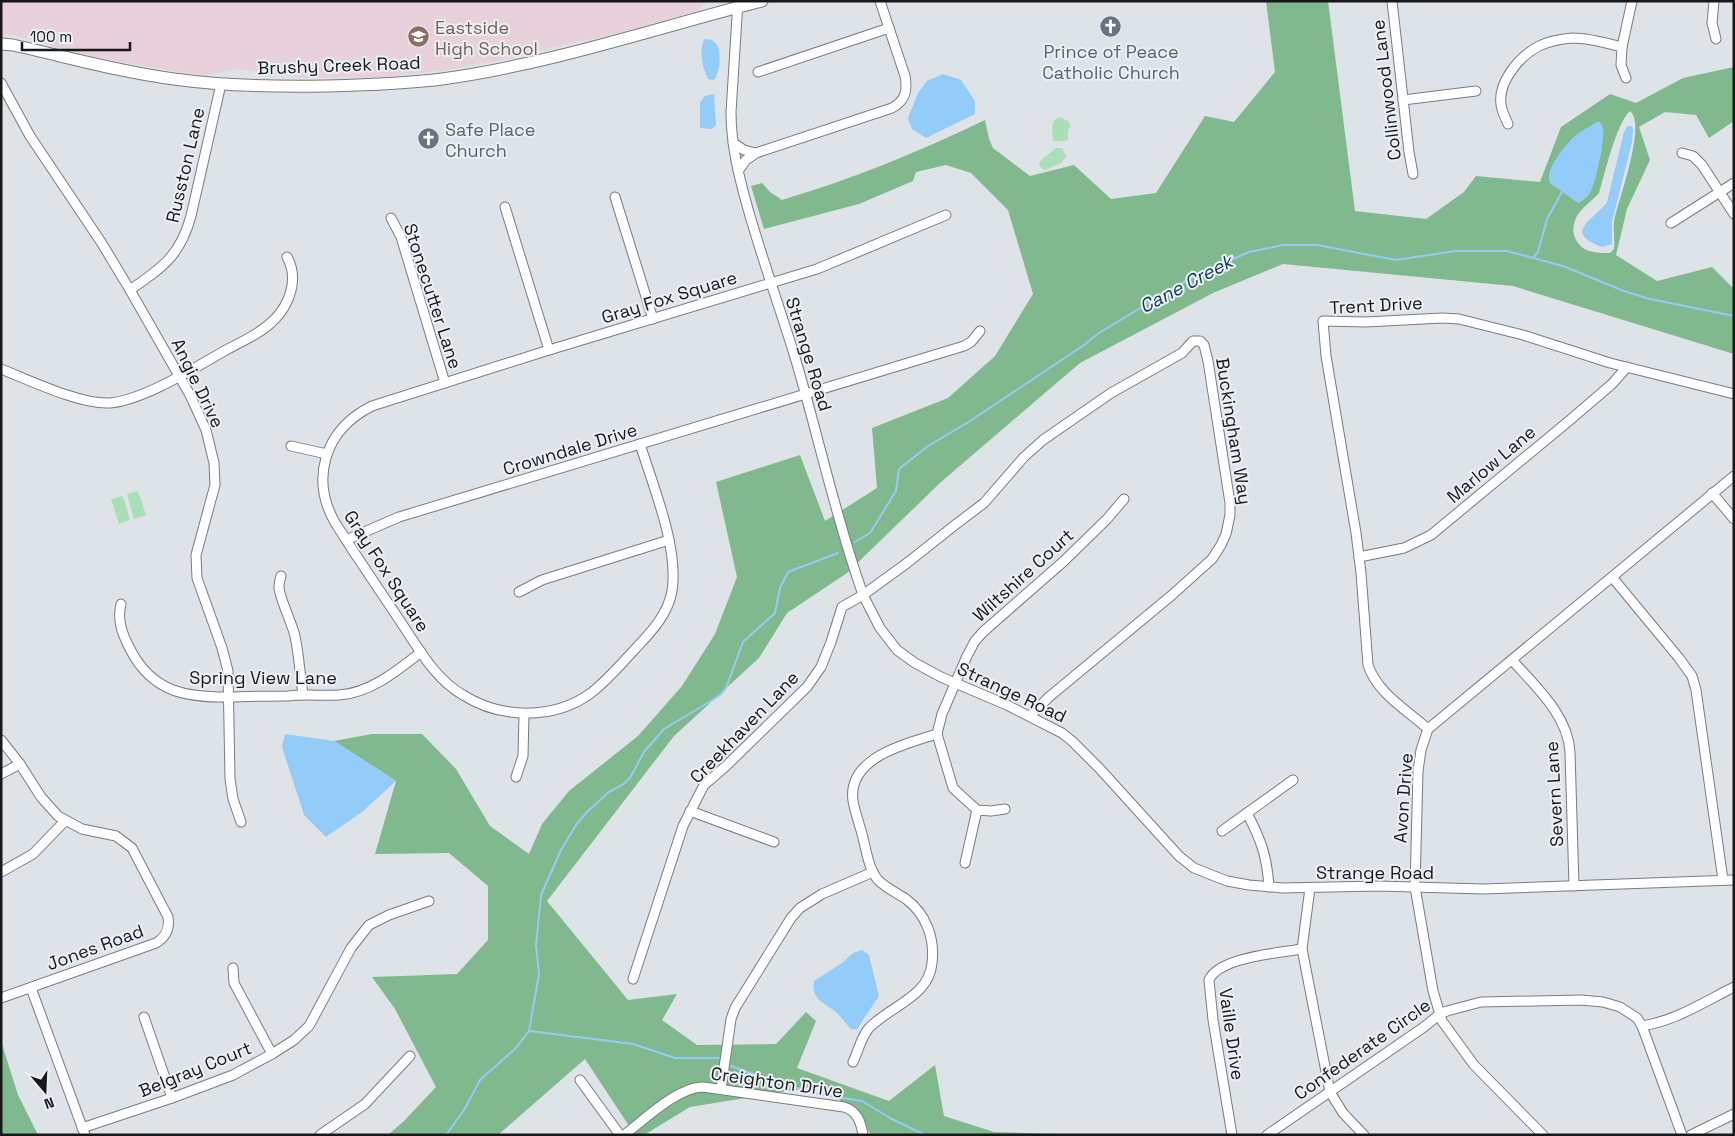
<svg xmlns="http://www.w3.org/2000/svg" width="1735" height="1136" viewBox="0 0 1735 1136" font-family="'Space Grotesk',sans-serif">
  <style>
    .education { fill: #e9d1dc }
    .green { fill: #aadeb7 }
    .forest { fill: #80b98e; fill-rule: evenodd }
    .water { fill: #93ccf8 }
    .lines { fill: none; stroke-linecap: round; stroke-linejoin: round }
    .stream { stroke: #93ccf8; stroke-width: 2 }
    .street-casing { stroke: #787c80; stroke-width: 11 }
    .secondary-casing { stroke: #787c80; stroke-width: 13 }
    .street { stroke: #fff; stroke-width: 9 }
    .secondary { stroke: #fff; stroke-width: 11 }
    .labels { text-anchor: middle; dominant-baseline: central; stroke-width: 4; stroke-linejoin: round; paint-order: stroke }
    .education-label { font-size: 18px; fill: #785e54; stroke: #ebf0f5; text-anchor: start }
    .worship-label { font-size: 18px; fill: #5b616d; stroke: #ebf0f5 }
    .street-label { font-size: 18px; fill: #161819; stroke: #ebf0f5 }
    .water-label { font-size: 19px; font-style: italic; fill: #0e3a58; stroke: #ebf0f5 }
  </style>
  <rect width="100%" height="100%" fill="#dee3e8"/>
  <path class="education" d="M 1,1 L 705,1 L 701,9 L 691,13 L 618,33 L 502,60 L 447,70 L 384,77 L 307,78 L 236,69 L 204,76 L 138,65 L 72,52 L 13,35 L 1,34 Z"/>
  <g class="green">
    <path d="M 1060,117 L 1068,121 L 1071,126 L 1068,130 L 1068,140 L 1065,141 L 1053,141 C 1053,132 1049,120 1060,117 Z"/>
    <path d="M 1056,148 L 1062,148 L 1066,156 L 1061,163 L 1045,170 L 1040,167 L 1039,162 Z"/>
    <path d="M 138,491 L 146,515 L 134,519 L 127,494 Z"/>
    <path d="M 123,496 L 130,520 L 119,524 L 111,499 Z"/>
  </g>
  <g class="forest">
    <path d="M 1266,1 L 1328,1 L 1355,211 L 1426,219 L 1464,192 L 1476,176 L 1540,182 L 1561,127 L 1610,94 L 1636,103 L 1683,78 L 1734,67 L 1734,121 L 1709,138 L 1696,115 L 1665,112 L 1639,127 L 1650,160 L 1627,209 L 1616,255 L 1657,281 L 1712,267 L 1734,289 L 1734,354 L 1513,286 L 1283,264 L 1213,293 L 1080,363 L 941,482 L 847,573 L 787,613 L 759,658 L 674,736 L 547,901 L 628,1000 L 677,994 L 662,1020 L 697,1045 L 776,1044 L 806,1012 L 816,1021 L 797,1068 L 889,1101 L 935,1065 L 944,1116 L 994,1132 L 1093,1135 L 872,1135 L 826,1085 L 690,1107 L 644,1135 L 635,1135 L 585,1059 L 498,1135 L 388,1135 L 404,1121 L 436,1087 L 395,1009 L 372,977 L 457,974 L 488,940 L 488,886 L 449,853 L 375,854 L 396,781 L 334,741 L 372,734 L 422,734 L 456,769 L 490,826 L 529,854 L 542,824 L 569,791 L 638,736 L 682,686 L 715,634 L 737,577 L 716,482 L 800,455 L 825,521 L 877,488 L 872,428 L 948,398 L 995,356 L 1033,294 L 1008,210 L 971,173 L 946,165 L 916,172 L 913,181 L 859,204 L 764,229 L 751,186 L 762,183 L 770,192 L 782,200 C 852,179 919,152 985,120 L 989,139 L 993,148 L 1030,176 L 1074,165 L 1111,199 L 1156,193 L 1205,116 L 1234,122 L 1275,72 ZM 1630,111 C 1647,124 1618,201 1614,221 C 1613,230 1615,240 1614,249 L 1610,253 C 1602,253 1590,253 1583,248 C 1571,239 1571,224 1579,213 C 1585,205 1593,200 1599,193 C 1605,173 1616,124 1630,111 ZM 1576,136 L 1602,149 L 1598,162 L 1579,203 L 1550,183 C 1545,167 1566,147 1576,136 Z"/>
    <path d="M 1,1041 L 18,1095 L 38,1135 L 1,1135 Z"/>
  </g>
  <g class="water">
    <path d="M 704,39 L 712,40 C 714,42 717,44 718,47 C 721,54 720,74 714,80 L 708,79 C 702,66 699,53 704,39 Z"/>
    <path d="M 943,74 L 961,80 L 975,101 L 975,114 L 926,138 L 912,129 L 908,118 L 918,93 L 927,81 Z"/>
    <path d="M 714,94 L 716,125 L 712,129 L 700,128 L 700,102 L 705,96 Z"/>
    <path d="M 1599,121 C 1600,123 1603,126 1603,128 C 1605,139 1596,182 1590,193 C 1587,198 1583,200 1578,203 L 1550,183 C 1545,169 1565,145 1575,136 C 1582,130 1591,126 1599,121 Z"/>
    <path d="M 1628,126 L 1632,126 L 1633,130 L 1632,142 L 1612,222 L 1612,244 L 1602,247 C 1562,232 1594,220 1607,202 L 1624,132 Z"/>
    <path d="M 285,734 L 334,741 L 396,781 L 362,812 L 326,837 L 304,815 L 282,747 Z"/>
    <path d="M 862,950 L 869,955 L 879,996 L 857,1029 L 851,1029 C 846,1024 842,1018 837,1013 C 826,1003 811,1001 814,981 L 842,963 L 853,953 Z"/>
  </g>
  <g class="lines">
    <g class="stream">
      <path d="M 1533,258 L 1538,252 L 1547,219 L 1562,192"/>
      <path d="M 855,542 L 870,533 L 896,491 L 899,469 L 928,446 L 967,423 L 1084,345 L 1099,333 L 1142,307 L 1153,299 L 1195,276 L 1249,252 L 1283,245 L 1317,245 L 1396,260 L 1456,251 L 1507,251 L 1563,266 L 1624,291 L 1650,299 L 1734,316"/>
      <path d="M 530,1031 L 633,1044 L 675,1058 L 719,1058"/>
      <path d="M 731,1066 L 778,1083 L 823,1095 L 862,1101 L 890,1118 L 925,1135"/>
      <path d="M 446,1135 L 464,1110 L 480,1080 L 516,1048 L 529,1031 L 539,974 L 536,945 L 541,895 L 561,850 L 576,825 L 588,811 L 609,792 L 622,785 L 630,778 L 644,752 L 664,729 L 711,701 L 720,695 L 726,688 L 743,642 L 775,613 L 780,588 L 788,572 L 838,553"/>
    </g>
    <defs>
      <g id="street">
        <path d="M 738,1 L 731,112 C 731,145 739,177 748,209 C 762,258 779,306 794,354 C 816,427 832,502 856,574 L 863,595 L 880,628 L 897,650 L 915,663 L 941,677 L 1007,705 L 1062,733 L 1072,741 L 1100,769 L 1179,856 L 1194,868 L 1227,881 L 1249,885 L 1283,888 L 1378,886 L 1483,889 L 1734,880"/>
        <path d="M 1392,1 L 1409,152 L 1413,174"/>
        <path d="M 1714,1 L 1712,23 L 1716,39"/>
        <path d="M 758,72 L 889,28"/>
        <path d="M 1626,78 L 1621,65 L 1622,47 L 1632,1"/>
        <path d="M 1,83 L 30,136 L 101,242 L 130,290 L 190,395 L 206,430 L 214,463 L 215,485 L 196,555 L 197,578 L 222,648 L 228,671 L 230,779 L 233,799 L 241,822"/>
        <path d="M 1403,100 L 1476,91"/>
        <path d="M 1508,124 C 1506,119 1503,114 1502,109 C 1495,85 1518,57 1539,46 C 1549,41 1561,39 1573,38 C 1589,38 1606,43 1622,47"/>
        <path d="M 733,143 L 744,150 L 756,153"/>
        <path d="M 1682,153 L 1693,156 L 1702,165 L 1734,214"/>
        <path d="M 738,171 L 746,160 L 756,153 L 892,108 C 905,101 908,91 905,76 L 880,1"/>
        <path d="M 615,197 L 653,319"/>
        <path d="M 505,207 L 549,350"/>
        <path d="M 391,218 L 401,237 L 445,383"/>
        <path d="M 1671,223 L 1734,183"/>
        <path d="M 130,290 C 163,267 180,256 191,216 L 221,84"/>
        <path d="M 1,369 C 29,380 81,405 110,403 C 144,400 196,367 226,350 C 243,341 261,333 274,320 C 290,304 299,278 287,257"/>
        <path d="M 640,444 C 653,486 679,548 672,591 C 668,614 652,631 637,647 C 622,663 608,680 591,693 C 554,720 501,719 463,695 C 437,680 422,654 406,630 C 391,607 375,584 360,561 C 352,550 345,537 337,526 C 309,480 324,430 372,406 L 549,350 L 817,269 L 946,215"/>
        <path d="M 291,446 L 327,454"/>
        <path d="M 1712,493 L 1734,519"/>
        <path d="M 346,540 L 399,517 L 964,346 L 971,342 L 980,331"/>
        <path d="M 1359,557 L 1404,548 L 1431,535 L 1570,420 L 1612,384 L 1627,367"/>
        <path d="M 281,576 C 280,579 279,584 279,587 C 279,597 292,623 295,636 C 299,655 300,675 303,694"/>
        <path d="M 1612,577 L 1679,658 L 1692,676 L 1696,690 L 1723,880"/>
        <path d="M 519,592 L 542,580 L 669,540"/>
        <path d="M 121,604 C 117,620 122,633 129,647 C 152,694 188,698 235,697 C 253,696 271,696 288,696 C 305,694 322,696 339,695 C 370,693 397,671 421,652"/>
        <path d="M 1512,660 C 1535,686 1568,715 1570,752 L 1574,886"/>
        <path d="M 1428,729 C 1407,710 1377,693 1368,665 L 1361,573 L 1356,533 L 1326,356 L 1323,321 L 1366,322 L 1442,318 L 1459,319 L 1523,335 L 1610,363 L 1734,394"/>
        <path d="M 1,740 L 20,764 L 41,797 L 58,816 L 82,829 L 116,836 L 132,848 L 168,917 C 170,929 166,937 156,943 L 1,998"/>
        <path d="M 1,774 L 20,764"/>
        <path d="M 516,777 L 523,756 L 524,714"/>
        <path d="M 1005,809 L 991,811 L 977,810 L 953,788 L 937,734 L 942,714 L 967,656 L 975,641 L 983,632 L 1064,561 L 1107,519 L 1124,499"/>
        <path d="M 690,811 L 774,842"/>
        <path d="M 1247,813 C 1261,840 1267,856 1269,887"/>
        <path d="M 1222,831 L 1293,780"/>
        <path d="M 965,863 L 977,810"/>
        <path d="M 1,872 L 33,854 L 65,821"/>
        <path d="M 1310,888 L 1302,949 L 1330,1092 L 1343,1113 L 1364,1135"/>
        <path d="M 233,968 L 234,983 L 272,1054"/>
        <path d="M 633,979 L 683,826 L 704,785 L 726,766 L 807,687 L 821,667 L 831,642 L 842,607 L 863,595 L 907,563 L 955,525 L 984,503 L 1024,457 L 1043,440 L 1111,393 L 1182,353 L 1193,341 L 1200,341 L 1204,345 L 1208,361 L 1230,503 L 1230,515 L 1226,534 L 1221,545 L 1212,559 L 1172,595 L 1049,697 L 1030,716"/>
        <path d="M 31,988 L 85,1135"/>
        <path d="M 144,1017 L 172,1098"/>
        <path d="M 1642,1026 C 1675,1021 1704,1002 1734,987"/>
        <path d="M 853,1062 C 858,1052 861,1037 869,1028 C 890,1006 929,997 932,963 C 935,938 926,914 906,899 C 897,893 886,888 878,880 C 868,868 866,848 862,834 C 859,823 855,812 853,801 C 847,757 906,744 937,734"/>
        <path d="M 580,1080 L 620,1135"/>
        <path d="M 721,1089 L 731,1019 L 735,1008 L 791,918 L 800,908 L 822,894 L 873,872"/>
        <path d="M 82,1128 L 172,1098 L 233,1075 L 272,1054 L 294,1040 L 309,1026 L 351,948 L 369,925 L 389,915 L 429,901"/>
        <path d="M 320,1135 L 365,1104 L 410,1056"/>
        <path d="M 624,1135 C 645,1119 678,1087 703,1087 L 844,1107 C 857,1111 861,1122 863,1135"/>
        <path d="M 1232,1135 L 1213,1020 L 1209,980 C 1219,957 1279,953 1302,949"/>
        <path d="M 1267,1135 L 1424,1027 L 1440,1014 L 1447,1011 L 1481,1002 L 1581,1000 L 1603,1002 L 1620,1007 L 1637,1018 L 1642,1026 L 1682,1135"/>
        <path d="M 1543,1135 L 1474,1065 L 1442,1021 L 1433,991 L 1415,887 L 1418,771 L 1421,750 L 1428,729 L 1734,476"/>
        <path d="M 1691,1135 L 1734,1114"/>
      </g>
      <path id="secondary" d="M 1,44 L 13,45 C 67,57 120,72 174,79 C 225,86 276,87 327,86 C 366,85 404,84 442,79 C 551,64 656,28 762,1"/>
    </defs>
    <use href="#street" class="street-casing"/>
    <use href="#secondary" class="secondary-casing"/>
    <use href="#street" class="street"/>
    <use href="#secondary" class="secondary"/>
  </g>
  <defs>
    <symbol id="church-disc" viewBox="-11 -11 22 22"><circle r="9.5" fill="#6b7280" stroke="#ebf0f5"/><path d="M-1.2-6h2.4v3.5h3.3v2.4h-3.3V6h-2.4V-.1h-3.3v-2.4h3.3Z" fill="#fff"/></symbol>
    <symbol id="school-disc" viewBox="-11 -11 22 22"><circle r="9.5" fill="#8d6e63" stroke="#ebf0f5"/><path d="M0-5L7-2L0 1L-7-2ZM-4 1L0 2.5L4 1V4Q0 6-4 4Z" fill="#fff"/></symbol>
  </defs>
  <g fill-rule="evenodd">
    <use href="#church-disc" x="1098" y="14" width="25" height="25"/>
    <use href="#school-disc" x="406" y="24" width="25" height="25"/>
    <use href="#church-disc" x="416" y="126" width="25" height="25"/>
  </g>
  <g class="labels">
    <g class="education-label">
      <text x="435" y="27">Eastside<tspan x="435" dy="21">High School</tspan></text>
    </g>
    <g class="worship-label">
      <text x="1111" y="51">Prince of Peace<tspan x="1111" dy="21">Catholic Church</tspan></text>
      <text x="445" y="129" text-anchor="start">Safe Place<tspan x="445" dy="21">Church</tspan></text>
    </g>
    <g class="street-label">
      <text transform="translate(339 65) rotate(-2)">Brushy Creek Road</text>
      <text transform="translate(1386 90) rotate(-97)">Collinwood Lane</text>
      <text transform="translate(185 165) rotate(-77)">Russton Lane</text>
      <text transform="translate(433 296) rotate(72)">Stonecutter Lane</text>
      <text transform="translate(669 297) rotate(-17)">Gray Fox Square</text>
      <text transform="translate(1376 305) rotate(-3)">Trent Drive</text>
      <text transform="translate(809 354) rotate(73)">Strange Road</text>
      <text transform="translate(198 383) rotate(64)">Angie Drive</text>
      <text transform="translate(1234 431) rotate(81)">Buckingham Way</text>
      <text transform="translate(570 449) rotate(-17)">Crowndale Drive</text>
      <text transform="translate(1491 464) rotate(-40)">Marlow Lane</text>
      <text transform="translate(387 571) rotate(57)">Gray Fox Square</text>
      <text transform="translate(1023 575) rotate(-42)">Wiltshire Court</text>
      <text x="263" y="677">Spring View Lane</text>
      <text transform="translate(1012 692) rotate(25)">Strange Road</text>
      <text transform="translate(744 727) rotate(-46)">Creekhaven Lane</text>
      <text transform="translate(1554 794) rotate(-93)">Severn Lane</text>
      <text transform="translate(1403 798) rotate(-86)">Avon Drive</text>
      <text x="1375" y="872">Strange Road</text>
      <text transform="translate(95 947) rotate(-20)">Jones Road</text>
      <text transform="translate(1232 1034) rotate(82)">Vaille Drive</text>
      <text transform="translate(1362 1049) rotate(-35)">Confederate Circle</text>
      <text transform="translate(195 1069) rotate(-22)">Belgray Court</text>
      <text transform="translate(777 1082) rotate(8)">Creighton Drive</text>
    </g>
    <g class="water-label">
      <text transform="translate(1186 284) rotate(-28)">Cane Creek</text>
    </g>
  </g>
  <rect width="1735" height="1136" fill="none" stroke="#161819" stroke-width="5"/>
  <g transform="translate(45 1091) rotate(161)" stroke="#ebf0f5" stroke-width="4" paint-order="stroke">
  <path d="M0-4L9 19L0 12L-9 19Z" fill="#161819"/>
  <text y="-8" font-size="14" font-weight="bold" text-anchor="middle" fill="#161819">N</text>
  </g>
  <path d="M22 42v8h108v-8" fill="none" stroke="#161819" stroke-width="2.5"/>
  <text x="30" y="42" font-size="15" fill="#161819" stroke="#ebf0f5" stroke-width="4" paint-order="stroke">100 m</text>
</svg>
